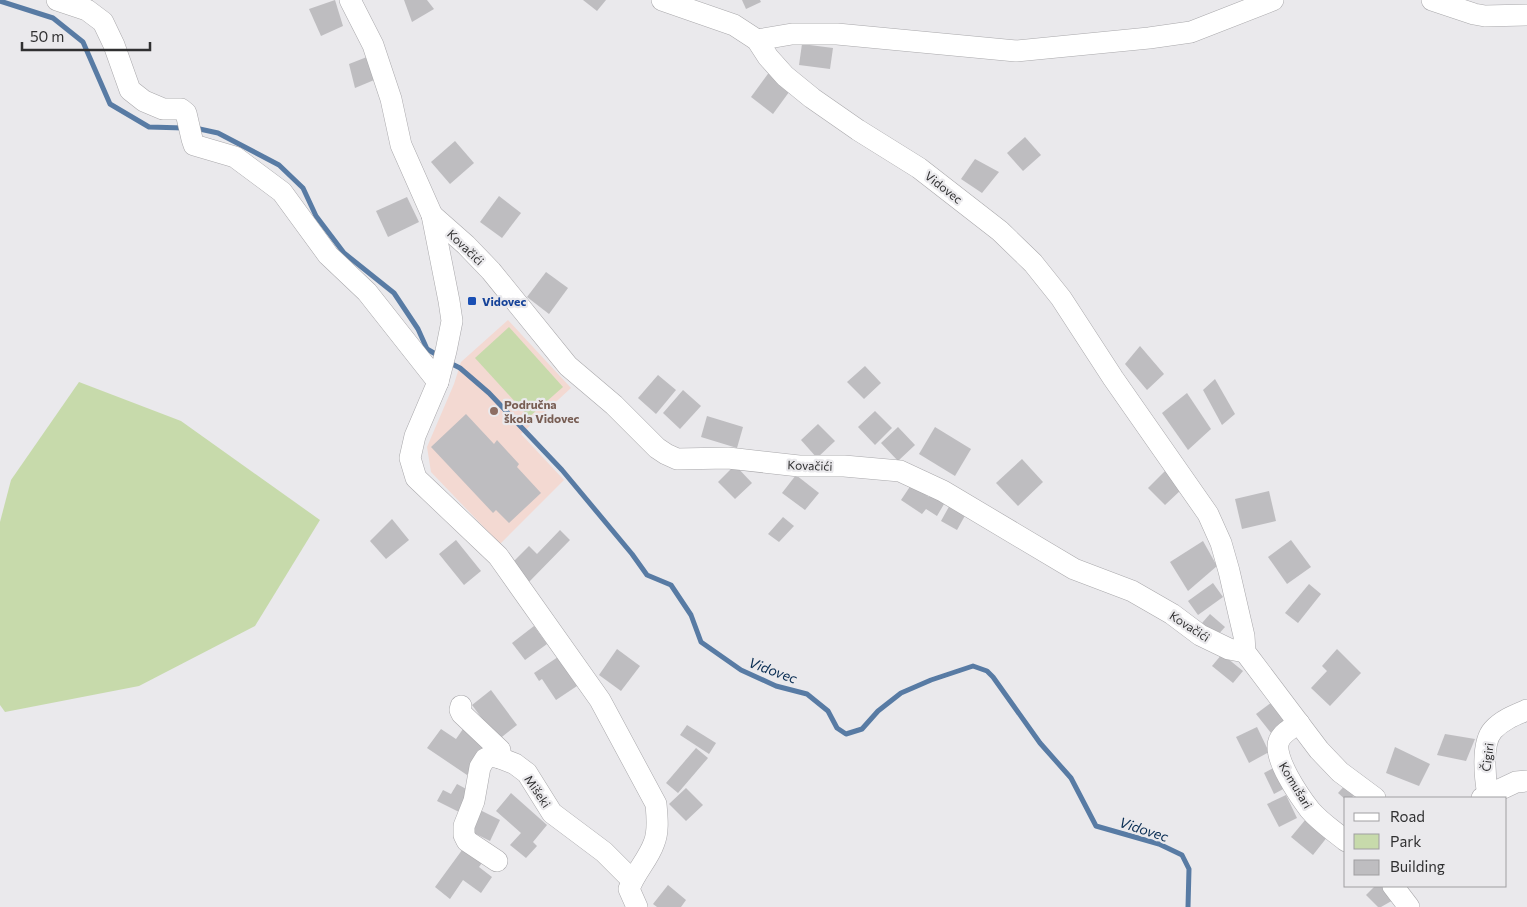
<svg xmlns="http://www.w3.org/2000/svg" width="1527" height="907" viewBox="0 0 1527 907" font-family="Commissioner,sans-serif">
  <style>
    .education { fill: #f3d9d2 }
    .green { fill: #c7daab }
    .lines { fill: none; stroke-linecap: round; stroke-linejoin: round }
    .stream { stroke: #587ba4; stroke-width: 5 }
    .building { fill: #bebdc0 }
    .minor-casing { stroke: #a9a8ab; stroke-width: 22 }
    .minor { stroke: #fff; stroke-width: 21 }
    .transit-dot { fill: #1a4fb4; stroke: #eae9ec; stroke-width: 2 }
    .education-dot { fill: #8d6e63; stroke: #eae9ec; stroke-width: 2 }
    .labels { text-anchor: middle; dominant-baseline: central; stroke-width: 4.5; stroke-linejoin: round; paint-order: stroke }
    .street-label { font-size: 12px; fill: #303031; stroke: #eae9ec }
    .transit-label { font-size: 12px; font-weight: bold; fill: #164399; stroke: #eae9ec; text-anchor: start }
    .education-label { font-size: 12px; font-weight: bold; fill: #785e54; stroke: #eae9ec; text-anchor: start }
    .water-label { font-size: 14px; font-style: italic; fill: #082c52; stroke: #eae9ec }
  </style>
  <rect width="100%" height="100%" fill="#eae9ec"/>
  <path class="education" d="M 508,320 L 571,388 L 521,434 L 564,480 L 500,544 L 431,472 L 427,447 L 454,384 L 461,362 Z"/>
  <g class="green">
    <path d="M 509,327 L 563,387 L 529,417 L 475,358 Z"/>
    <path d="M 79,382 L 181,421 L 320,520 L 255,626 L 139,686 L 5,712 L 0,705 L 0,522 L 11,480 Z"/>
  </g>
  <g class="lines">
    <g class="stream">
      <path d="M 0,1 L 53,18 L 83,42 L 110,104 L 149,127 L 184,128"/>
      <path d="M 195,128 L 218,133 L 279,165 L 303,188 L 316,216 L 344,253 L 394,293 L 418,329 L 427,349 L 439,356"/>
      <path d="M 448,362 L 460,368 L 489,393 L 562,470 L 632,554 L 647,575 L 671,585 L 691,615 L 701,642 L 741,670 L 776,686 L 807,694 L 828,711 L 837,728 L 846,734 L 862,729 L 878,711 L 901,693 L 931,680 L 973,666 L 987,671 L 993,677 L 1040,743 L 1071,778 L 1096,826 L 1159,844 L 1182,855 L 1189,869 L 1188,907"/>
    </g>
  </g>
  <g class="building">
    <path d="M 335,0 L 343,26 L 321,36 L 309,9 Z"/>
    <path d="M 404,0 L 427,0 L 434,9 L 412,22 Z"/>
    <path d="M 583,0 L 606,0 L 597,11 Z"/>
    <path d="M 742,0 L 760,0 L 761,2 L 746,9 Z"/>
    <path d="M 802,44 L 833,48 L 830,69 L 799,65 Z"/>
    <path d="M 372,55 L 379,78 L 355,88 L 349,64 Z"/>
    <path d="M 770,71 L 792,88 L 773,114 L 751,97 Z"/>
    <path d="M 1025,137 L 1041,155 L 1023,171 L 1007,153 Z"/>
    <path d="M 455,141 L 474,163 L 450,184 L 431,162 Z"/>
    <path d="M 975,159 L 999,172 L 982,193 L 961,179 Z"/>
    <path d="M 499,196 L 521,213 L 502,238 L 480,222 Z"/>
    <path d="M 407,197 L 419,222 L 388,237 L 376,211 Z"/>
    <path d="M 546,272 L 568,288 L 549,314 L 527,297 Z"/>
    <path d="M 1140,346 L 1164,374 L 1147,390 L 1125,364 Z"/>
    <path d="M 865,366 L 881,383 L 864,399 L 847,382 Z"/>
    <path d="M 658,375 L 676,390 L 656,414 L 638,398 Z"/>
    <path d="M 1215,379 L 1235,414 L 1222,425 L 1203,390 Z"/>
    <path d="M 683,390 L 701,406 L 680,429 L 663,413 Z"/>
    <path d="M 1187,393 L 1211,429 L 1188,450 L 1162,413 Z"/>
    <path d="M 875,411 L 892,428 L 875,445 L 858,427 Z"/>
    <path d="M 466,414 L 494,444 L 497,440 L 519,464 L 517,467 L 541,493 L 509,523 L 496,510 L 493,513 L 431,447 Z"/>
    <path d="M 707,416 L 743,427 L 737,448 L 701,437 Z"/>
    <path d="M 818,424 L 835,441 L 817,458 L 801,440 Z"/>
    <path d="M 898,427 L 915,445 L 898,461 L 881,443 Z"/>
    <path d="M 935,427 L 971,449 L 955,476 L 919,454 Z"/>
    <path d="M 1022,459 L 1043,482 L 1018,506 L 996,483 Z"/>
    <path d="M 735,465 L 752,483 L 735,499 L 718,482 Z"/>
    <path d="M 1165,471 L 1182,489 L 1165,505 L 1148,488 Z"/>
    <path d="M 796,475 L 819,493 L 805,510 L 782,493 Z"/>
    <path d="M 911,485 L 929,497 L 932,491 L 947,499 L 937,516 L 926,509 L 922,514 L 901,500 Z"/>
    <path d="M 1269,491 L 1276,521 L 1242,529 L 1235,499 Z"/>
    <path d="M 951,503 L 967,512 L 957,530 L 941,521 Z"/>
    <path d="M 783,517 L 794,526 L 779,542 L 768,534 Z"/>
    <path d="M 392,519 L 409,540 L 386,559 L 370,541 Z"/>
    <path d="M 560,530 L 570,540 L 528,583 L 510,565 L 529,546 L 537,554 Z"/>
    <path d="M 456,540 L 481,571 L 464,585 L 439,554 Z"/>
    <path d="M 1291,540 L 1311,567 L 1287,584 L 1268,557 Z"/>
    <path d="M 1203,541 L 1217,566 L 1188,591 L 1170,562 Z"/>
    <path d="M 1213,583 L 1223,597 L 1198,615 L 1188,601 Z"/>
    <path d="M 1309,584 L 1321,594 L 1298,623 L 1285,613 Z"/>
    <path d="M 1210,614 L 1225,627 L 1216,637 L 1202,623 Z"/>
    <path d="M 534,626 L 547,644 L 525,660 L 512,643 Z"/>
    <path d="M 617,649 L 640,666 L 621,691 L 599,675 Z"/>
    <path d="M 1337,649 L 1361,673 L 1330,706 L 1311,688 L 1327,671 L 1322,666 Z"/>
    <path d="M 1222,654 L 1243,671 L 1233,683 L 1212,666 Z"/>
    <path d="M 558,657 L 577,686 L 556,700 L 542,679 L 539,681 L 534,673 Z"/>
    <path d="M 491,690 L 517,725 L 498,740 L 472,705 Z"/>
    <path d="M 1272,702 L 1287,721 L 1271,733 L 1256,714 Z"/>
    <path d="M 687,725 L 716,743 L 709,754 L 680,735 Z"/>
    <path d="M 1257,727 L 1269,752 L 1249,763 L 1236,737 Z"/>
    <path d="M 441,729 L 456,739 L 463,729 L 487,746 L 467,775 L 427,748 Z"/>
    <path d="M 1445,734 L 1475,739 L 1466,761 L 1437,755 Z"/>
    <path d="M 1395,747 L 1430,764 L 1419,786 L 1386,773 Z"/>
    <path d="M 696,748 L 708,758 L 678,793 L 666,783 Z"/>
    <path d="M 1277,766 L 1287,787 L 1274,794 L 1264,773 Z"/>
    <path d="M 1347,783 L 1357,792 L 1351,798 L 1346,798 L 1346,800 L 1338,793 Z"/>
    <path d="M 457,784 L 470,791 L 459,812 L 437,801 L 443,790 L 451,794 Z"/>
    <path d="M 686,788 L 703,805 L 686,821 L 669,804 Z"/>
    <path d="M 511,793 L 547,825 L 533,842 L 537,846 L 526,858 L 510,845 L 521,833 L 496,811 Z"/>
    <path d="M 1286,795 L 1297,818 L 1279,827 L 1267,804 Z"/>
    <path d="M 478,809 L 500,820 L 490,841 L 468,830 Z"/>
    <path d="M 1306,819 L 1328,836 L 1313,855 L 1291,837 Z"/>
    <path d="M 465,846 L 484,860 L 479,867 L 492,877 L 481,893 L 463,880 L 450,899 L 435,887 Z"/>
    <path d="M 668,885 L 686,900 L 681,907 L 657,907 L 653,904 Z"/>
    <path d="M 1375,886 L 1383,886 L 1395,899 L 1381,907 L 1378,907 L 1366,895 Z"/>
  </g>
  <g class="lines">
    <defs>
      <g id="minor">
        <path d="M 57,0 L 87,10 L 103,22 L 114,45 L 130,90 L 144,101 L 163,109 L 181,109 L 186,113 L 192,139 L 194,145 L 235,157 L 282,192 L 328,255 L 367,292 L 438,382"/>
        <path d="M 350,0 L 373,45 L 391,99 L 401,145 L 432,215 L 449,301 L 452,321 L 446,351 L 438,382 L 415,436 L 410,458 L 416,478 L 498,556 L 600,700 L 656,804 C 657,816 659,831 654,843 C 648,860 635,872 629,889 L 637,907"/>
        <path d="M 662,0 L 734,25 L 757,40 L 768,57 L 785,76 L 812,98 L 858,130 L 919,168 L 1000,231 L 1033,263 L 1061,298 L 1113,378 L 1208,514 L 1221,543 L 1229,571 L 1244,636 L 1245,652 L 1319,750 L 1340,772 L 1375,798"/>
        <path d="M 1432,0 L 1474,14 L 1485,16 L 1527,15"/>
        <path d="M 757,40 L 792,34 L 837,34 L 1016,51 L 1149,38 L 1191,32 L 1273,0"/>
        <path d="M 432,215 L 466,245 L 491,271 L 568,366 L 614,405 L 657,448 L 666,454 L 677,459 L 728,458 L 799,466 L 844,466 L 900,471 L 943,491 L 1074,569 L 1132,591 L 1172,614 L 1200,635 L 1229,649 L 1245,652"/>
        <path d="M 461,706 L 460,710 L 462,714 L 500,750 L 500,758"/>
        <path d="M 1299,723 C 1293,727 1282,733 1279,741 C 1272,757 1300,797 1310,810 C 1320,822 1334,831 1346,841"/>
        <path d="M 1488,795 C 1485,779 1481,743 1493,730 C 1502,720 1515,715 1527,710"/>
        <path d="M 1482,798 L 1516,782 L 1527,781"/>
        <path d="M 497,861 L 467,841 L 464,835 L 464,826 L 474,801 L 480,767 L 485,759 L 491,756 L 500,758 L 515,764 L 527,773 L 552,813 L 604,852 L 632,880"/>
        <path d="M 1393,886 L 1409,907"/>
      </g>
    </defs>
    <use href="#minor" class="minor-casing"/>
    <use href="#minor" class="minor"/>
  </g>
  <rect class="transit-dot" x="467" y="296" width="10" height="10" rx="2.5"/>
  <circle class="education-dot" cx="494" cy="411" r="5"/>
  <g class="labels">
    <g class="street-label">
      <text transform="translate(944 187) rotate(38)">Vidovec</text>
      <text transform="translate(466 247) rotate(44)">Kovačići</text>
      <text transform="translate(810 465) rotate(2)">Kovačići</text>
      <text transform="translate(1190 626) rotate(33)">Kovačići</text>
      <text transform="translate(1487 757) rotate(-83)">Čigiri</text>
      <text transform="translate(1296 785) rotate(59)">Komušari</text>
      <text transform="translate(538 791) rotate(56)">Mišeki</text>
    </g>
    <g class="transit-label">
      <text x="482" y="301">Vidovec</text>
    </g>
    <g class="education-label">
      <text x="504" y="404">Područna<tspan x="504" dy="14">škola Vidovec</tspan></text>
    </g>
    <g class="water-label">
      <text transform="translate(773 670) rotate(20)">Vidovec</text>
      <text transform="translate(1144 829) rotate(18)">Vidovec</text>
    </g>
  </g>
  <rect x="1344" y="797" width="162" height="90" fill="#eae9ec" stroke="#a09fa1"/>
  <rect x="1354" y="813" width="25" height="8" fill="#ffffff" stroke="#a09fa1"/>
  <text x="1390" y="822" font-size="15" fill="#303031">Road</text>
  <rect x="1354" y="834" width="25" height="15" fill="#c7daab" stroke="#a09fa1"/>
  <text x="1390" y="847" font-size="15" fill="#303031">Park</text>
  <rect x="1354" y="860" width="25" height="15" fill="#bebdc0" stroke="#a09fa1"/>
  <text x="1390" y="872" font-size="15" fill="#303031">Building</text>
  <path d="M22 42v8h128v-8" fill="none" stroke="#303031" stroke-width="2.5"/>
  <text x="30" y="42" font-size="15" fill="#303031" stroke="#eae9ec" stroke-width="4" paint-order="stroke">50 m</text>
</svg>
